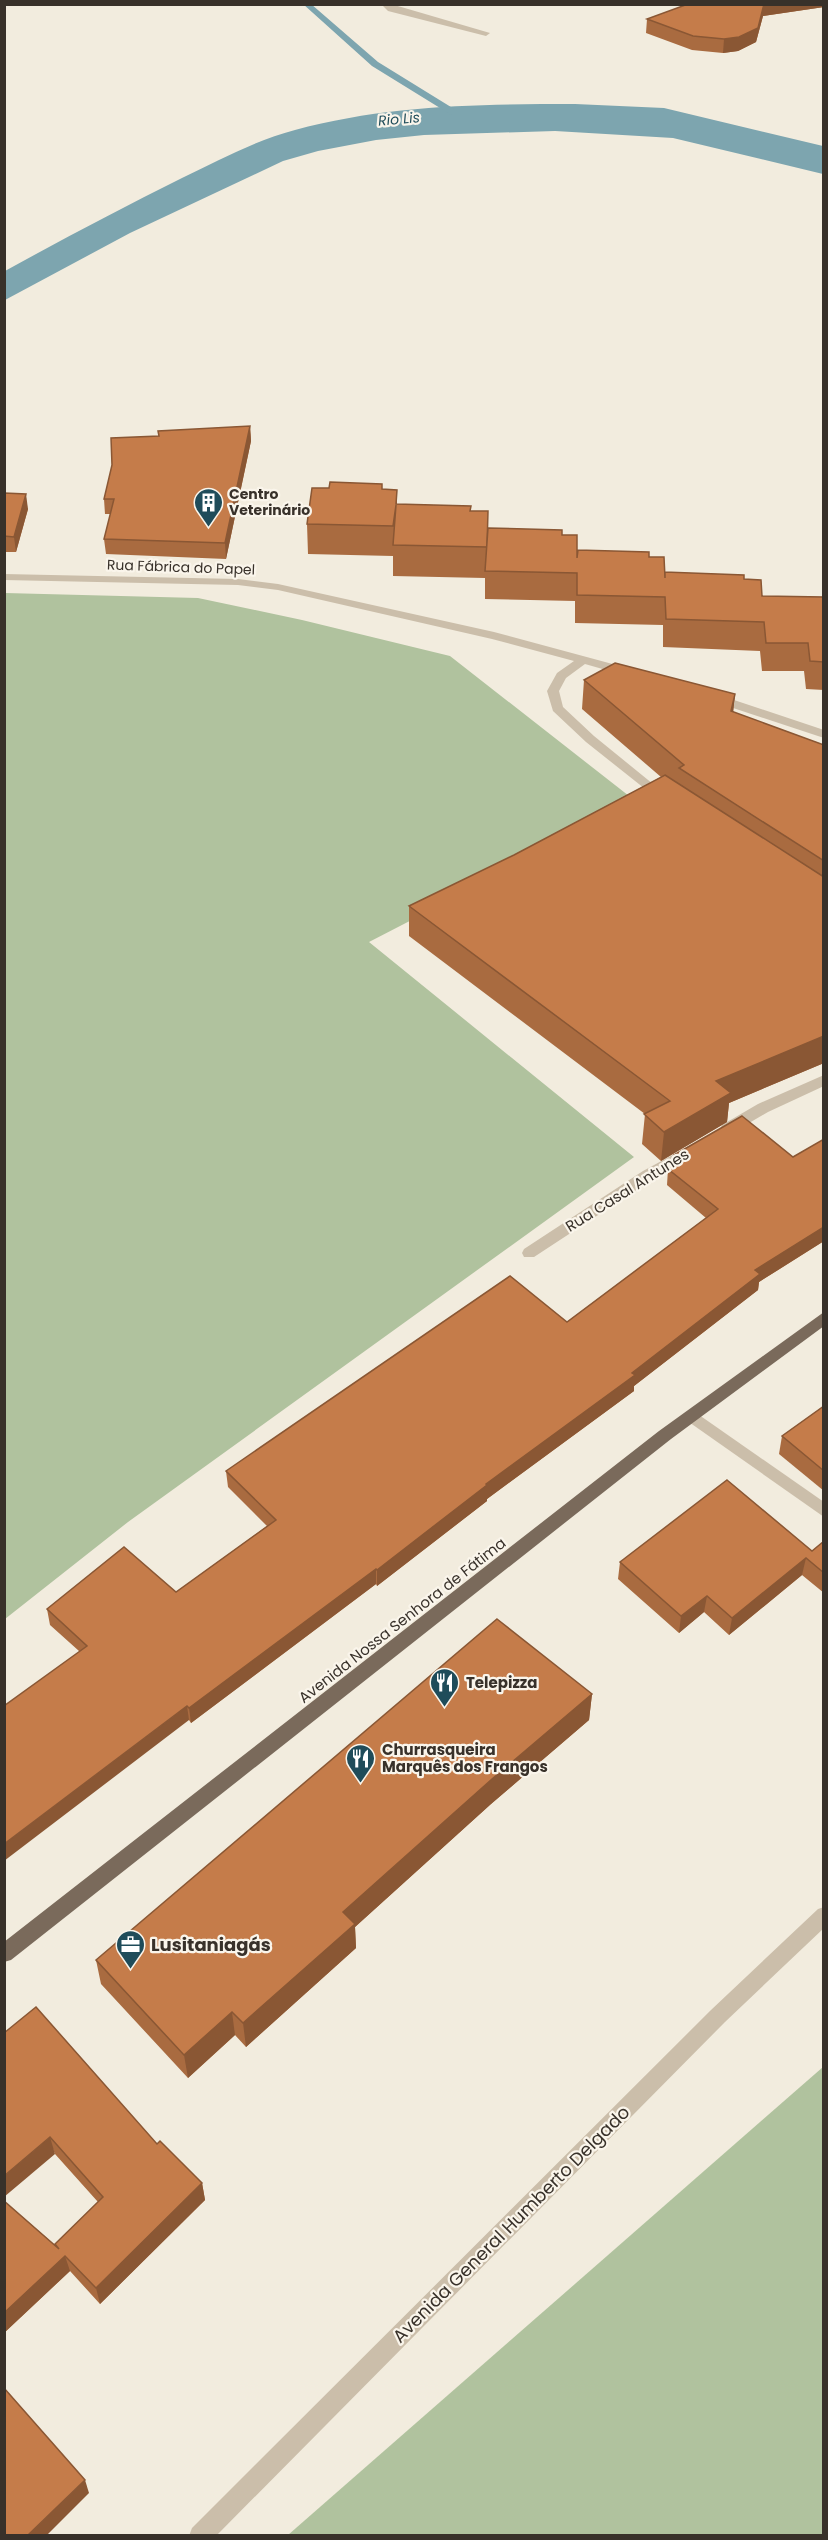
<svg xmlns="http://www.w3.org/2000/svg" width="828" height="2540" viewBox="0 0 828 2540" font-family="Poppins,sans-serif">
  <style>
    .green { fill: #b0c29e }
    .water { fill: #7da5af }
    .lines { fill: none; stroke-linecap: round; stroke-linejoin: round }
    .stream { fill: #7da5af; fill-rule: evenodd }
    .minor { fill: #cbbeaa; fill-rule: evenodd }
    .major { fill: #7a6a5b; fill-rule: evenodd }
    .wall { fill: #a96b40 }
    .shaded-wall { fill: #8a5734 }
    .building { fill: #c57c4a; stroke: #8a5734; stroke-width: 1.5 }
    .labels { text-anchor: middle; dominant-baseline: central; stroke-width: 4.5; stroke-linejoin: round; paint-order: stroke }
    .far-water-label { font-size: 14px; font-style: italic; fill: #1f4c5a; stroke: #faf5eb }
    .far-poi-label { font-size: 14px; font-weight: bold; fill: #38312a; stroke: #faf5eb; text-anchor: start }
    .far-street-label { font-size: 14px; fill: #38312a; stroke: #faf5eb }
    .street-label { font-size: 15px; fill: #38312a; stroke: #faf5eb }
    .poi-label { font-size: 15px; font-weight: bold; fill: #38312a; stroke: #faf5eb; text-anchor: start }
    .near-poi-label { font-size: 18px; font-weight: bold; fill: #38312a; stroke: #faf5eb; text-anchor: start }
    .near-street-label { font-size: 18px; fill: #38312a; stroke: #faf5eb }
  </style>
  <rect width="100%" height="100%" fill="#f2ecde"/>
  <g class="green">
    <path d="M 5,593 L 198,598 L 302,620 L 450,656 L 638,803 L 369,942 L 634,1157 L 128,1522 L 5,1619 Z"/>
    <path d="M 823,2067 L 823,2535 L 288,2535 Z"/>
  </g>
  <path class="water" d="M 575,104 L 664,108 L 823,146 L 823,174 L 673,138 L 555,131 L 424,135 L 376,140 L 318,151 L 283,161 L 130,233 L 5,300 L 5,271 C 63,239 122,208 182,178 C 218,161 256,140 295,130 C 386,105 481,104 575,104 Z"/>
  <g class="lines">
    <path class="stream" d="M 303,4 L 311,4 L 378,62 L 459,112 L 459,116 L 453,116 L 372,66 Z"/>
    <g class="minor">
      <path d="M 381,4 L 391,4 L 490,33 L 486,36 L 388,11 Z"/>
      <path d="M 4,574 L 238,579 L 278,584 L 494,632 L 631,669 L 633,672 L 627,676 L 585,664 L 566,678 L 559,691 L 563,707 L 594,736 L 669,797 L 667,800 L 659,800 L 586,742 L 553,711 L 547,691 L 557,673 L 574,661 L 492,639 L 278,590 L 238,585 L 4,580 Z"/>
      <path d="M 716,694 L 824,730 L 824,738 L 712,701 L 712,695 Z"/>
      <path d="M 824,1075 L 824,1086 L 768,1112 L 732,1133 L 727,1134 L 720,1129 L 722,1125 L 758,1104 Z"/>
      <path d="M 691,1145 L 696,1146 L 698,1150 L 696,1154 L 653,1179 L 534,1257 L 524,1257 L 522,1253 L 524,1249 L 643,1171 Z"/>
      <path d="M 692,1410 L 824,1502 L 824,1517 L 686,1420 L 684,1416 L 686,1412 Z"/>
      <path d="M 824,1907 L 824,1928 L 725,2022 L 216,2536 L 189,2536 L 192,2528 L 711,2010 L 818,1909 Z"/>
    </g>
    <path class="major" d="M 824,1312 L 824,1326 L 671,1439 L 11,1960 L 4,1962 L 4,1942 L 659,1431 Z"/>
  </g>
  <g class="wall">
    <path d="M 824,4 L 824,7 L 763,16 L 756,42 L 738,51 L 723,53 L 692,50 L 646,33 L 647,19 Z"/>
    <path d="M 250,426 L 251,441 L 226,559 L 106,554 L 104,539 L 111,514 L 105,514 L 104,499 L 159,436 Z"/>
    <path d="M 382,489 L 397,490 L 397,504 L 471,511 L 487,547 L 562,535 L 577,554 L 649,557 L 665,574 L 744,579 L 762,596 L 824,597 L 824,690 L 806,689 L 804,671 L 762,671 L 760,651 L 663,647 L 663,625 L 575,623 L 575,601 L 485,599 L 485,578 L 393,576 L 393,556 L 308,554 L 307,524 Z"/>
    <path d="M 4,493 L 28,509 L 16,552 L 4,552 Z"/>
    <path d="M 584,680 L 735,694 L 733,712 L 824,745 L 824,1063 L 729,1103 L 727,1122 L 661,1161 L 642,1144 L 645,1114 L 409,936 L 409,906 L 514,855 L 661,777 L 582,709 Z"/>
    <path d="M 824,1139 L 824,1241 L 759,1282 L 758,1290 L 634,1386 L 634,1391 L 487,1499 L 487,1501 L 377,1586 L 376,1584 L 191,1723 L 189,1720 L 79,1651 L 50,1625 L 47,1609 L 176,1592 L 267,1526 L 228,1487 L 226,1471 L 567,1322 L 706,1218 L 667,1185 L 668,1169 L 673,1166 L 674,1155 L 793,1157 Z"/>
    <path d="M 824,1406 L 824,1491 L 779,1454 L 782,1436 Z"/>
    <path d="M 824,1541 L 824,1593 L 802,1575 L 729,1635 L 704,1612 L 679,1633 L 618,1579 L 620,1562 L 812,1551 Z"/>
    <path d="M 592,1694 L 589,1720 L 491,1804 L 355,1927 L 356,1948 L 246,2047 L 235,2035 L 188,2078 L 101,1984 L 96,1960 Z"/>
    <path d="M 4,2033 L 202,2183 L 205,2200 L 100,2304 L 70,2271 L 4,2333 L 4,2201 L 55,2245 L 98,2202 L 55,2154 Z"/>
  </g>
  <g class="shaded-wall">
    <path d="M 764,4 L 824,4 L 824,7 L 763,16 L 756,42 L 738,51 L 723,53 L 724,39 Z"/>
    <path d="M 250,426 L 251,441 L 226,559 L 225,543 Z"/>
    <path d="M 26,494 L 28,509 L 16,552 L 14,537 Z"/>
    <path d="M 735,694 L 732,723 L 731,711 Z"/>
    <path d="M 824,1036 L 824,1063 L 729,1103 L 727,1122 L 661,1161 L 664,1132 L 716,1081 Z"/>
    <path d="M 824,1227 L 824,1241 L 759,1282 L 758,1290 L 634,1386 L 634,1391 L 487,1499 L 487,1501 L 377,1586 L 377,1570 L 486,1484 L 632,1373 L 755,1270 Z"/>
    <path d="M 806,1558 L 802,1575 L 729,1635 L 732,1618 Z"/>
    <path d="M 376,1569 L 376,1584 L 191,1723 L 189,1708 Z"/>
    <path d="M 707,1596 L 704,1612 L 679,1633 L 681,1616 Z"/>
    <path d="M 592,1694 L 589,1720 L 491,1804 L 355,1927 L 356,1948 L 246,2047 L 243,2023 L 343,1912 L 492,1779 Z"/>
    <path d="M 187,1706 L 189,1720 L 4,1861 L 4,1844 Z"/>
    <path d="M 232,2012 L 235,2035 L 188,2078 L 184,2055 Z"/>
    <path d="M 50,2137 L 55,2154 L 4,2197 L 4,2176 Z"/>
    <path d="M 202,2183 L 205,2200 L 100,2304 L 96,2288 Z"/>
    <path d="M 65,2256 L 70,2271 L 4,2333 L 4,2313 Z"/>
    <path d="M 85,2480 L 89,2493 L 47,2535 L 28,2535 Z"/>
  </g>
  <g class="building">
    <path d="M 688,4 L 764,4 L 758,28 L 739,37 L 724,39 L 693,36 L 647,19 Z"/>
    <path d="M 250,426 L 225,543 L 104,539 L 114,499 L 104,499 L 112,465 L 111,438 L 159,436 L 158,431 Z"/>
    <path d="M 330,482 L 382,484 L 382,489 L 397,490 L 396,504 L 471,506 L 470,511 L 488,511 L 487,547 L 393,545 L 396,505 L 393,526 L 307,524 L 312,488 L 329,488 Z"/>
    <path d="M 4,493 L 26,494 L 14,537 L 4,536 Z"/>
    <path d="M 488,528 L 562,530 L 562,535 L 577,535 L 577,558 L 578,550 L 649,552 L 649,557 L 664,557 L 665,578 L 665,572 L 744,575 L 744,579 L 761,580 L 762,596 L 824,597 L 824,662 L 810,661 L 808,643 L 766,643 L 764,622 L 666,619 L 665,597 L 577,595 L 577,573 L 485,571 Z"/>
    <path d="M 615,663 L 735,694 L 731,711 L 824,745 L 824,861 L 679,768 L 684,765 L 584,680 Z"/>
    <path d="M 665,775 L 824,877 L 824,1036 L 716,1081 L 731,1093 L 664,1132 L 644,1114 L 670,1101 L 409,906 L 514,855 Z"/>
    <path d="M 742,1116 L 793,1157 L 824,1139 L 824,1227 L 755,1270 L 760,1274 L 632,1373 L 635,1375 L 486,1484 L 487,1485 L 377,1570 L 376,1569 L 189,1708 L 187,1706 L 4,1844 L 4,1706 L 87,1646 L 47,1609 L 124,1547 L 176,1592 L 276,1520 L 226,1471 L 510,1276 L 567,1322 L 718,1209 L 668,1169 L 680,1161 L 674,1155 Z"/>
    <path d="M 824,1406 L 824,1471 L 782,1436 Z"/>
    <path d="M 727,1480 L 812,1551 L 824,1541 L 824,1573 L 806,1558 L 732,1618 L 707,1596 L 681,1616 L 620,1562 Z"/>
    <path d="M 497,1619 L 592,1694 L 492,1779 L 343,1912 L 355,1924 L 243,2023 L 232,2012 L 184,2055 L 96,1960 Z"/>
    <path d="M 36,2007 L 157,2144 L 160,2141 L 202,2183 L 96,2288 L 65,2256 L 4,2313 L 4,2201 L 59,2249 L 55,2244 L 103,2197 L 50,2137 L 4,2176 L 4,2033 Z"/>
    <path d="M 4,2388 L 85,2480 L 28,2535 L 4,2535 Z"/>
  </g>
  <defs>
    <symbol id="building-pin" viewBox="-11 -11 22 30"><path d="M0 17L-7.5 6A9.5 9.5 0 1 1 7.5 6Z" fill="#1f4c5a" stroke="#faf5eb"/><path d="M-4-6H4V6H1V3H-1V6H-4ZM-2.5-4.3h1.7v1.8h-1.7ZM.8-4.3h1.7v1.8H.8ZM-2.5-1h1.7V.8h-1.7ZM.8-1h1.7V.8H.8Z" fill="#fff"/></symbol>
    <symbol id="restaurant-pin" viewBox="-11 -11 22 30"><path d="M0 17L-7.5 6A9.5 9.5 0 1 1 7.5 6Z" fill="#1f4c5a" stroke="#faf5eb"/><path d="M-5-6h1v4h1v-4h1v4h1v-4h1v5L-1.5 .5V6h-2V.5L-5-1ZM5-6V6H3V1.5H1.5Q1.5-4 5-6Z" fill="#fff"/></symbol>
    <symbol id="office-pin" viewBox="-11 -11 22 30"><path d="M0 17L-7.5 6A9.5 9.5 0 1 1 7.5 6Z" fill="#1f4c5a" stroke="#faf5eb"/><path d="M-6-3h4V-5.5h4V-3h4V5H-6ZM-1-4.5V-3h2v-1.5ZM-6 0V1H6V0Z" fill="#fff"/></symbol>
  </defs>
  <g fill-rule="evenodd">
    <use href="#building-pin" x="192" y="486" width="33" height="45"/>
    <use href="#restaurant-pin" x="428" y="1666" width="33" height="45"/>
    <use href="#restaurant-pin" x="344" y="1742" width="33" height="45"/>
    <use href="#office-pin" x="114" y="1928" width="33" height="45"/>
  </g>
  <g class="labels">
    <g class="far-water-label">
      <text transform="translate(399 119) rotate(-5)">Rio Lis</text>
    </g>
    <g class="far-poi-label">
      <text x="229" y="494">Centro<tspan x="229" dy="16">Veterinário</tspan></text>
    </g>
    <g class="far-street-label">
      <text transform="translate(181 567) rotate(2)">Rua Fábrica do Papel</text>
    </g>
    <g class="street-label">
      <text transform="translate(627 1190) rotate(-32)">Rua Casal Antunes</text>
      <text transform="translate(402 1620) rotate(-38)">Avenida Nossa Senhora de Fátima</text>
    </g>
    <g class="poi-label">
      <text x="466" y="1682">Telepizza</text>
      <text x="382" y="1749">Churrasqueira<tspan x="382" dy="17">Marquês dos Frangos</tspan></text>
    </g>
    <g class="near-poi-label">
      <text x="151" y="1944">Lusitaniagás</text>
    </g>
    <g class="near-street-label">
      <text transform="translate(511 2224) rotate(-45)">Avenida General Humberto Delgado</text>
    </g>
  </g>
  <rect width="828" height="2540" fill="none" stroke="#38312a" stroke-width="12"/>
</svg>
